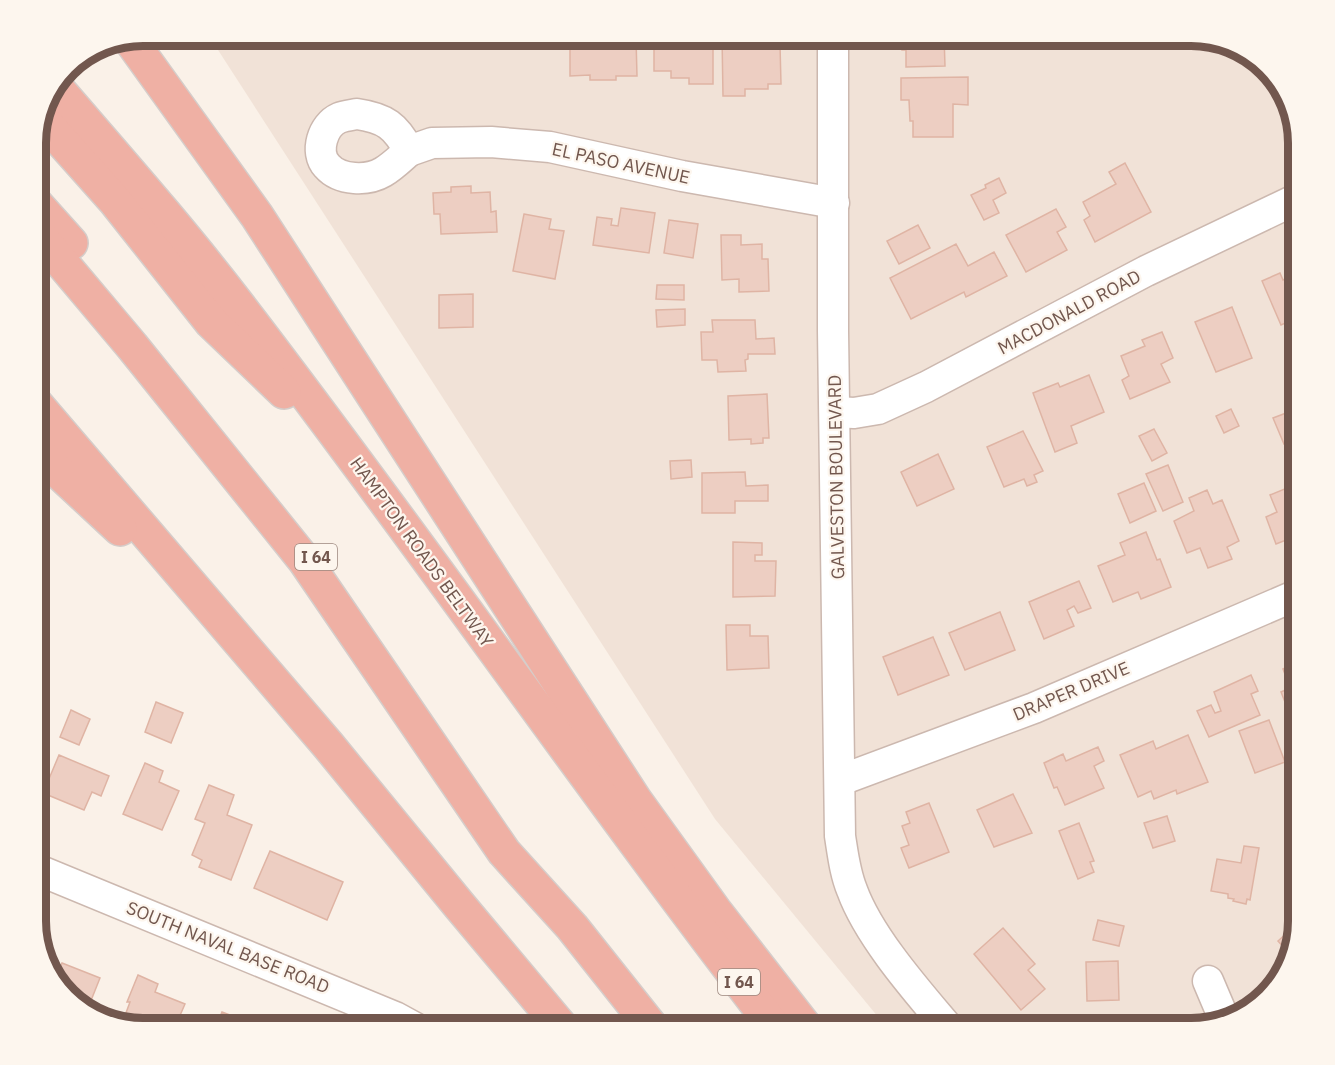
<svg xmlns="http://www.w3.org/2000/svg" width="1335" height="1065" viewBox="0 0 1335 1065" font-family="'IBM Plex Sans',sans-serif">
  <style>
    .residential { fill: #f1e2d7 }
    .building { fill: #edcec2; stroke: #dfb4a4; stroke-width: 1.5 }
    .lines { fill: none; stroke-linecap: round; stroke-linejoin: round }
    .minor-casing { stroke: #ccb8af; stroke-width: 33 }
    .motorway-casing { stroke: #d5cdca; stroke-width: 36 }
    .minor { stroke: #fff; stroke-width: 30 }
    .motorway { stroke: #efb0a4; stroke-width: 33 }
    .labels { text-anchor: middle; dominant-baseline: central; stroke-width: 4.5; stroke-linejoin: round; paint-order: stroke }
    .shield { fill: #fdf6ee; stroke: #9c877e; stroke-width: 1.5 }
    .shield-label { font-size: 16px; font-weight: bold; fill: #72574e }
    .street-label { font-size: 18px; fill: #72574e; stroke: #fdf6ee }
    .rim { fill: none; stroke: #72574e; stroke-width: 8 }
  </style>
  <rect width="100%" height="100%" fill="#faf1e8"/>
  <path class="residential" d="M 209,36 L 1192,36 L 1262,63 L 1288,96 L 1299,144 L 1299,922 L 1272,992 L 1239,1018 L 1191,1029 L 888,1029 L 715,819 Z"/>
  <g class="building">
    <path d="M 232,36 L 279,36 L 279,41 L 233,42 Z"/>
    <path d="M 290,36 L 339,36 L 339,43 L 291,44 Z"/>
    <path d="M 355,36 L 403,36 L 403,42 L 355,43 Z"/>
    <rect x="420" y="36" width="45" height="6"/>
    <path d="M 489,36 L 535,36 L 535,40 L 489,41 Z"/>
    <path d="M 654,36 L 713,36 L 713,84 L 689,84 L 689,78 L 671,78 L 671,71 L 654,71 Z"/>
    <path d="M 722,36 L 745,36 L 746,46 L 780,45 L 781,84 L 768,84 L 768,89 L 745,89 L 745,96 L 723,96 Z"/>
    <path d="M 902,36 L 944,36 L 945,66 L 906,67 L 906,50 L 902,50 Z"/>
    <path d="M 636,38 L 637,76 L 616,76 L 616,80 L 590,80 L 590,75 L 570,76 L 570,39 Z"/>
    <path d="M 968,77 L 968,105 L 953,104 L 953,137 L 913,137 L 913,121 L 910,121 L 909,100 L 901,100 L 901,78 Z"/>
    <path d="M 1125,163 L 1151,212 L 1095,242 L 1084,220 L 1090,216 L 1083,202 L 1116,184 L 1109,172 Z"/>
    <path d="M 999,178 L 1006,193 L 993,200 L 999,213 L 984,220 L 971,195 L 986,188 L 985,185 Z"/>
    <path d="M 471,186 L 471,193 L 490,192 L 491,212 L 496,211 L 497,232 L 441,234 L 440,214 L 434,214 L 433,193 L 451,192 L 451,187 Z"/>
    <path d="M 621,208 L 655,213 L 649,253 L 593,245 L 597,217 L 612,219 L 611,225 L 618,226 Z"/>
    <path d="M 1056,209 L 1066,227 L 1057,232 L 1067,250 L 1026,272 L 1006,235 Z"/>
    <path d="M 524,214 L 551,219 L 549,229 L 564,231 L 555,279 L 513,271 Z"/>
    <path d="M 669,220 L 698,224 L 693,258 L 664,253 Z"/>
    <path d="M 918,225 L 930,248 L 899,264 L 887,241 Z"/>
    <path d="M 721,235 L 741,235 L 741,245 L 762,244 L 762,259 L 768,259 L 769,291 L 739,292 L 739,279 L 722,280 Z"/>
    <path d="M 956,244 L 968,266 L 994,252 L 1007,276 L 966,297 L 964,292 L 911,319 L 890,278 Z"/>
    <path d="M 1280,273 L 1283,280 L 1299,273 L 1299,317 L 1281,325 L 1262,281 Z"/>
    <path d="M 657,285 L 684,285 L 684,300 L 656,299 Z"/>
    <path d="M 473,294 L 473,327 L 439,328 L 439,295 Z"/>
    <path d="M 1232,307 L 1252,358 L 1216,372 L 1195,322 Z"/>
    <path d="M 685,309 L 685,325 L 657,327 L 656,310 Z"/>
    <path d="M 712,320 L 755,320 L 756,339 L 774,338 L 775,354 L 748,354 L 748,359 L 745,360 L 746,371 L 718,372 L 717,360 L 702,360 L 701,332 L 713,332 Z"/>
    <path d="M 1162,332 L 1173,358 L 1161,364 L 1170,382 L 1130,399 L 1122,380 L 1129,376 L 1121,356 L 1145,346 L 1142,340 Z"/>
    <path d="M 1089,375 L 1104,412 L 1071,426 L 1077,443 L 1055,452 L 1033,393 L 1058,383 L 1060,387 Z"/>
    <path d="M 767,394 L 769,438 L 763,438 L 763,443 L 751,444 L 751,439 L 729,440 L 728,396 Z"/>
    <path d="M 1231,409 L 1239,426 L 1224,433 L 1216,416 Z"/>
    <path d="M 1294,410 L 1299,423 L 1299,438 L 1284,444 L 1273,418 Z"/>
    <path d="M 1154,429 L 1167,453 L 1152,461 L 1139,436 Z"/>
    <path d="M 1023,431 L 1043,471 L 1034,475 L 1037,482 L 1027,486 L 1024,479 L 1004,487 L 987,447 Z"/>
    <path d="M 938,454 L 954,489 L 917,506 L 901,472 Z"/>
    <path d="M 691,460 L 692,477 L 671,479 L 670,461 Z"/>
    <path d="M 1168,465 L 1183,502 L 1163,511 L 1146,474 Z"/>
    <path d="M 745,472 L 746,486 L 768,485 L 768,501 L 735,501 L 735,513 L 702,513 L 702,473 Z"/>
    <path d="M 1144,483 L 1156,511 L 1130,523 L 1118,494 Z"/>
    <path d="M 1299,483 L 1299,535 L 1276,544 L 1266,517 L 1277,512 L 1270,495 Z"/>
    <path d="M 1207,490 L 1213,504 L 1222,500 L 1239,541 L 1227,547 L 1232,559 L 1208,568 L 1200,548 L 1187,553 L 1174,521 L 1194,511 L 1189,498 Z"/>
    <path d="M 1146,532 L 1157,560 L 1160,559 L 1171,587 L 1141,599 L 1138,592 L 1113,602 L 1098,566 L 1125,555 L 1120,543 Z"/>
    <path d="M 733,542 L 762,543 L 762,555 L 755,555 L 755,561 L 776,561 L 775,596 L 733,597 Z"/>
    <path d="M 1079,581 L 1091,608 L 1078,613 L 1074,606 L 1067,610 L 1074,626 L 1044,639 L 1029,602 Z"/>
    <path d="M 1000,612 L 1015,650 L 965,670 L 949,633 Z"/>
    <path d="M 726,625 L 750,625 L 750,636 L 768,636 L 769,668 L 727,670 Z"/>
    <path d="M 933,637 L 949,675 L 898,695 L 883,657 Z"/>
    <path d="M 1299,656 L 1299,708 L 1289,712 L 1281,692 L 1290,688 L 1283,669 L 1296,663 L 1293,658 Z"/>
    <path d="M 1251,675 L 1258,691 L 1251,694 L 1260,715 L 1209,737 L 1197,711 L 1211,705 L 1215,713 L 1221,711 L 1214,692 Z"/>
    <path d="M 156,702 L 183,713 L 171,743 L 145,732 Z"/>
    <path d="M 71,710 L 90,719 L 79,745 L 60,737 Z"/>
    <path d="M 1269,720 L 1285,762 L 1255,773 L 1239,731 Z"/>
    <path d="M 1188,735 L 1208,782 L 1177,794 L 1176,790 L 1154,799 L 1151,791 L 1138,797 L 1120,755 L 1153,741 L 1156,749 Z"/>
    <path d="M 1098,747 L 1104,761 L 1094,766 L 1104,788 L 1065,805 L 1057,787 L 1054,788 L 1044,763 L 1063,754 L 1066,761 Z"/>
    <path d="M 59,755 L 109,776 L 101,796 L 92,792 L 84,810 L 43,793 Z"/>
    <path d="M 145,763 L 163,771 L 159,782 L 179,791 L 162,830 L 123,814 Z"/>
    <path d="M 209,785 L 234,795 L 227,815 L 252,825 L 231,880 L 199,867 L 202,860 L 192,855 L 205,823 L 195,819 Z"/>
    <path d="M 1013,794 L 1032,833 L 994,847 L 977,810 Z"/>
    <path d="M 929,803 L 949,852 L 909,868 L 901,848 L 909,845 L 902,826 L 910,823 L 906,812 Z"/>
    <path d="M 1167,816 L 1175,841 L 1153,848 L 1144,823 Z"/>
    <path d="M 1079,823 L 1094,861 L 1090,862 L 1094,872 L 1078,879 L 1059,831 Z"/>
    <path d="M 1244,846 L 1259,848 L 1250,900 L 1247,899 L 1246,904 L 1233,901 L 1234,899 L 1228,898 L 1228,894 L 1211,891 L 1217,859 L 1241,863 Z"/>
    <path d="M 270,851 L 343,882 L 327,920 L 254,888 Z"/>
    <path d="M 1098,920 L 1124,926 L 1119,946 L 1093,940 Z"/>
    <path d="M 1298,923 L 1288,952 L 1278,941 Z"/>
    <path d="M 1003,928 L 1035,964 L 1028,970 L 1045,989 L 1021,1010 L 974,954 Z"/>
    <path d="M 1118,961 L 1119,1000 L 1087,1001 L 1086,962 Z"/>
    <path d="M 62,963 L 100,978 L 88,1008 L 73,1002 L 55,980 Z"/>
    <path d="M 138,975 L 158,984 L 155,992 L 185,1004 L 178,1020 L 183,1021 L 180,1029 L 143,1029 L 123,1021 L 130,1002 L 127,1002 Z"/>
    <path d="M 222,1012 L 235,1017 L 230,1029 L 215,1029 Z"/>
  </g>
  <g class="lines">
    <defs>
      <g id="minor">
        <path d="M 833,36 L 833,331 L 840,836 C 843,855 845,873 852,890 C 869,937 917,991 949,1029"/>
        <path d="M 357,114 C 385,118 396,126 409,151 C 401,158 392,167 383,172 C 368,181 340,181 327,166 C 314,152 323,125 339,118 C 344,116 352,115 357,114 Z"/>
        <path d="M 409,151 L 432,143 L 491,142 L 550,147 L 682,176 L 834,203"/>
        <path d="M 836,412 L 854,413 L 878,409 L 926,387 L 1146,271 L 1299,198"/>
        <path d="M 841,780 L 1034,708 L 1299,594"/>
        <path d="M 36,869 L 395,1017 L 417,1029"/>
        <path d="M 1208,981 L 1225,1021"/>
      </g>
      <g id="motorway">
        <path d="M 131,41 L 257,216 L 635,800 L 715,911 L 807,1029"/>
        <path d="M 55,86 C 117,158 181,230 239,306 C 422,544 592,791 776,1029"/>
        <path d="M 41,118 L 115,201 L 211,322 L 284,392"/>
        <path d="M 36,204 L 71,243"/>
        <path d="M 36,232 L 132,346 L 305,561 L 504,852 L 572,927 L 653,1029"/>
        <path d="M 36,404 L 328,745 L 459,905 L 563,1029"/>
        <path d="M 36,451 L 120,529"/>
      </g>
    </defs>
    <use href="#minor" class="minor-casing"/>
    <use href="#motorway" class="motorway-casing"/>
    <use href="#minor" class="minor"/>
    <use href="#motorway" class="motorway"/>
  </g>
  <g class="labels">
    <g class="shield">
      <rect x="295" y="544" width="42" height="26" rx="4.5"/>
      <rect x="718" y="969" width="42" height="26" rx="4.5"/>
    </g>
    <g class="shield-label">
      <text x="316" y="557">I 64</text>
      <text x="739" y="982">I 64</text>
    </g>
    <g class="street-label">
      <text transform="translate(621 163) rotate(12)">EL PASO AVENUE</text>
      <text transform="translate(1069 312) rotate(-28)">MACDONALD ROAD</text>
      <text transform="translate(836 477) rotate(-91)">GALVESTON BOULEVARD</text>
      <text transform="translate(422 552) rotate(54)">HAMPTON ROADS BELTWAY</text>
      <text transform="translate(1071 691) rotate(-23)">DRAPER DRIVE</text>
      <text transform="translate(228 947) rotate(22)">SOUTH NAVAL BASE ROAD</text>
    </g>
  </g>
  <path d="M0 0H1335V1065H0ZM143 46H1191A97 97 0 0 1 1288 143V921A97 97 0 0 1 1191 1018H143A97 97 0 0 1 46 921V143A97 97 0 0 1 143 46Z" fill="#fdf6ee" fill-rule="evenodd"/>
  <path class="rim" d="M143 46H1191A97 97 0 0 1 1288 143V921A97 97 0 0 1 1191 1018H143A97 97 0 0 1 46 921V143A97 97 0 0 1 143 46Z"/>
</svg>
